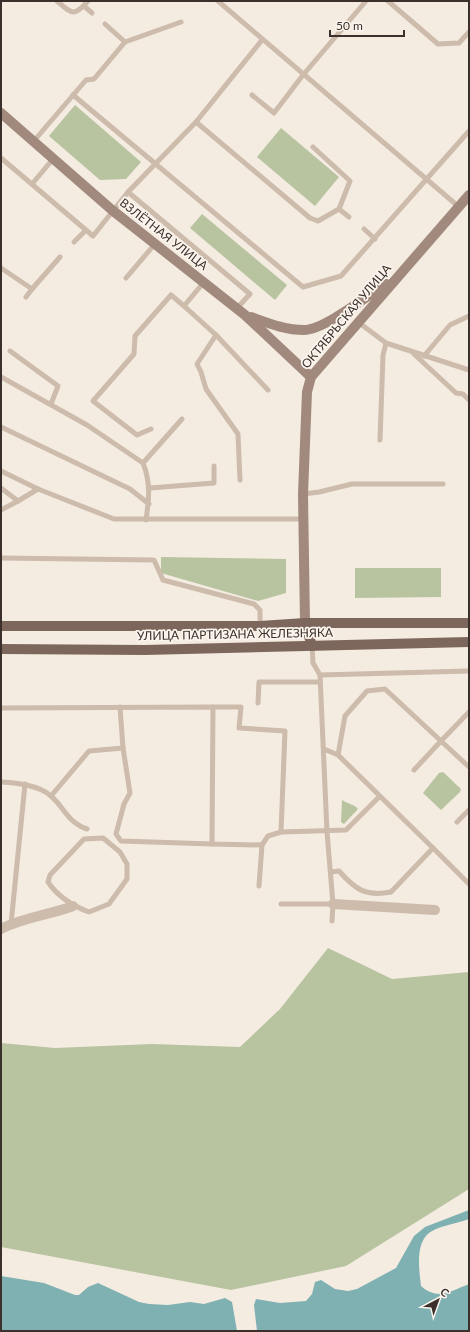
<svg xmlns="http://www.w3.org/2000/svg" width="470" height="1332" viewBox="0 0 470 1332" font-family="Lato,sans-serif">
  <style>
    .green { fill: #b8c4a0 }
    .water { fill: #7fb0b2 }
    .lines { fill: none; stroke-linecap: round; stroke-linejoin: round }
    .lane { stroke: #cdbbac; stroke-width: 5 }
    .street { stroke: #cdbbac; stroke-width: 10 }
    .secondary { stroke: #a18a7d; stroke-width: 10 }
    .primary { stroke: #7d675c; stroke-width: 10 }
    .labels { text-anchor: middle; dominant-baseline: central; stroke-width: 3.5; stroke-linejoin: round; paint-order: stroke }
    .street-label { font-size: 12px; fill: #3b302b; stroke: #fbf5ee }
  </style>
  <rect width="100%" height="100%" fill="#f4ebe1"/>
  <g class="green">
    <path d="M 75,105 L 141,162 L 126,179 L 100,180 L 49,136 Z"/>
    <path d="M 281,128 L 339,177 L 315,206 L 257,157 Z"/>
    <path d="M 202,214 L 287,285 L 275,300 L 190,228 Z"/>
    <path d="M 161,557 L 286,559 L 286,593 L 258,601 L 161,573 Z"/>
    <path d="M 355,568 L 441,568 L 441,597 L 355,598 Z"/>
    <path d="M 443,772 L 461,789 L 460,792 L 441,810 L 423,793 L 439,773 Z"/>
    <path d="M 342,800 C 348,804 354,804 358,809 L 344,824 L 341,822 Z"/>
    <path d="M 328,948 L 392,979 L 469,972 L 469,1189 L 346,1266 L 231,1290 L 1,1247 L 1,1043 L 55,1048 L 152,1044 L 240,1047 L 280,1009 Z"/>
  </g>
  <g class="water">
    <path d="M 469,1210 L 469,1219 C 458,1223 444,1225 434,1230 C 414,1239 419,1268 421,1286 C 438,1301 451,1291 469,1284 L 469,1331 L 257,1331 L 254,1305 L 256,1299 L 280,1303 L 306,1301 L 312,1294 L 315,1282 L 321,1280 L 335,1289 L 348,1291 L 357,1289 L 396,1268 L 414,1236 L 425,1227 Z"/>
    <path d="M 1,1276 L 44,1283 L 75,1295 L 79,1295 L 88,1287 L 98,1283 L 139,1302 L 149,1304 L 168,1305 L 190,1302 L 204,1304 L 225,1298 L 232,1302 L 237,1331 L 1,1331 Z"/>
  </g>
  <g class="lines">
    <g class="lane">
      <path d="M 57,1 C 72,14 74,17 88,1"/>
      <path d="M 218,1 L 459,207"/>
      <path d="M 388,1 L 438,44 L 459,43 L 469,32"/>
      <path d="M 84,6 L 92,13"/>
      <path d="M 105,24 L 125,42"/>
      <path d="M 73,95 L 303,287 L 341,276 L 469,131"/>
      <path d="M 252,95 L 274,113 L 303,75 L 366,1"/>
      <path d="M 196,122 L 310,218 L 318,221 L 339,209 L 350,181 L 313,147"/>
      <path d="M 33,142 L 86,80 L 94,79 L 125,42 L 181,22"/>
      <path d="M 1,158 L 93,236 L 128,192 L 196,122 L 262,40"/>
      <path d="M 32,184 L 53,159"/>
      <path d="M 128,192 L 250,294 L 237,308"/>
      <path d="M 339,209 L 349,217"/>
      <path d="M 364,229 L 375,239"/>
      <path d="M 74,242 L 86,230"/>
      <path d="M 1,268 L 32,289 L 60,257"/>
      <path d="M 126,278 L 154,245"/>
      <path d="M 204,282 L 184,306 L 216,335 L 197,364 L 201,372 L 206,389 L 238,434 L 240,480"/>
      <path d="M 26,297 L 32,289"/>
      <path d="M 358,322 L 386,343 L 469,370"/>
      <path d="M 216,335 L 268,390"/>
      <path d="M 10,351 L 58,386 L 51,404"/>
      <path d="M 414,354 L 456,393 L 463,394 L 469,400"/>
      <path d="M 424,356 L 450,325 L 469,316"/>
      <path d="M 1,377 L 87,425 L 143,463"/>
      <path d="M 1,427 L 130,489 L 149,504"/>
      <path d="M 151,429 L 137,435 L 93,401 L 134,354 L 135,336 L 171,295 L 184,306"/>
      <path d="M 380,440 L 383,355 L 386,343"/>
      <path d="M 1,471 L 38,489 L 114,519 L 304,519"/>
      <path d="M 1,488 L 18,501 L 1,510"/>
      <path d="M 150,488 L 214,483 L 214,466"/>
      <path d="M 303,494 L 319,492 L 352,484 L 443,484"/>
      <path d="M 18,501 L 38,489"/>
      <path d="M 146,520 C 149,499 151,483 143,463 L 182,419"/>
      <path d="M 1,558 L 154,560 L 163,580 L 254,604 L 260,610 L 260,626"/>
      <path d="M 312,646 L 313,663 L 320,675 L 327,832 L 333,904 L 332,921"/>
      <path d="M 320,675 L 469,671"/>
      <path d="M 258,703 L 259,682 L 320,682"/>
      <path d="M 120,707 L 123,748"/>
      <path d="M 213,707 L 241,707 L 239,728 L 285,731 L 281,832"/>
      <path d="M 1,708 L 213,707 L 212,844 L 262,845 L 268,836 L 281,832 L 346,830 L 379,797"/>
      <path d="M 469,712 L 441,741 L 469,767"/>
      <path d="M 324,749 L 338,755 L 433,848 L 391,892 C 365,897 355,889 339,871 L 331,872"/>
      <path d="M 338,755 L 345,716 L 367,691 L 385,689 L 441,741 L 414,770"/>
      <path d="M 1,782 C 17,783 39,785 51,796 C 64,807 68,823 87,829"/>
      <path d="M 51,796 L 89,751 L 123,748 L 130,793 L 124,804 L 116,834 L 121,841 L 212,844"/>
      <path d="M 457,822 L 469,810"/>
      <path d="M 103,838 L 120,852 L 127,864 L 127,879 L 109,904 L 89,912 C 73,906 58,897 48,882 L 50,875 L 84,839 Z"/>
      <path d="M 433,848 L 469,884"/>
      <path d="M 259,886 L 262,845"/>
      <path d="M 281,904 L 333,904"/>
      <path d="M 11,924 L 25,784"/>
    </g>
    <g class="street">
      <path d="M 333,904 L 435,910"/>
      <path d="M 1,929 C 23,917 50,915 73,906"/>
    </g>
    <g class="secondary">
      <path d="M 1,113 L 112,210 L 245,315 L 311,377"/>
      <path d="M 251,317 C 268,323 285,330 304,330 C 324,330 367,296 386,284"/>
      <path d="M 305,623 L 303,494 L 307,392 L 311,377 L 469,195"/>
    </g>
    <g class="primary">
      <path d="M 305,623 L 312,646"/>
      <path d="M 1,626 L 260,626 L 305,623 L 469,623"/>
      <path d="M 1,649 L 145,650 L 469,642"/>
    </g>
  </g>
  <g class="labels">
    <g class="street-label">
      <text transform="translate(164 234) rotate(38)">ВЗЛЁТНАЯ УЛИЦА</text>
      <text transform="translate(346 316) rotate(-50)">ОКТЯБРЬСКАЯ УЛИЦА</text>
      <text transform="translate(235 634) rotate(-1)">УЛИЦА ПАРТИЗАНА ЖЕЛЕЗНЯКА</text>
    </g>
  </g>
  <rect width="470" height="1332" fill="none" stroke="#3b302b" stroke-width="4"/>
  <g transform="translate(438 1300) rotate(41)" stroke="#fbf5ee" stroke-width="3" paint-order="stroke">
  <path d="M0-3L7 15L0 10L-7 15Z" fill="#3b302b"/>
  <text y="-6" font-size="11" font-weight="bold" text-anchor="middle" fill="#3b302b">С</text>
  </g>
  <path d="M330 30v6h74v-6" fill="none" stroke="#3b302b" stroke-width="2"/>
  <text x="336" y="30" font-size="12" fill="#3b302b" stroke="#fbf5ee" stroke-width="3" paint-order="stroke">50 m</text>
</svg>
